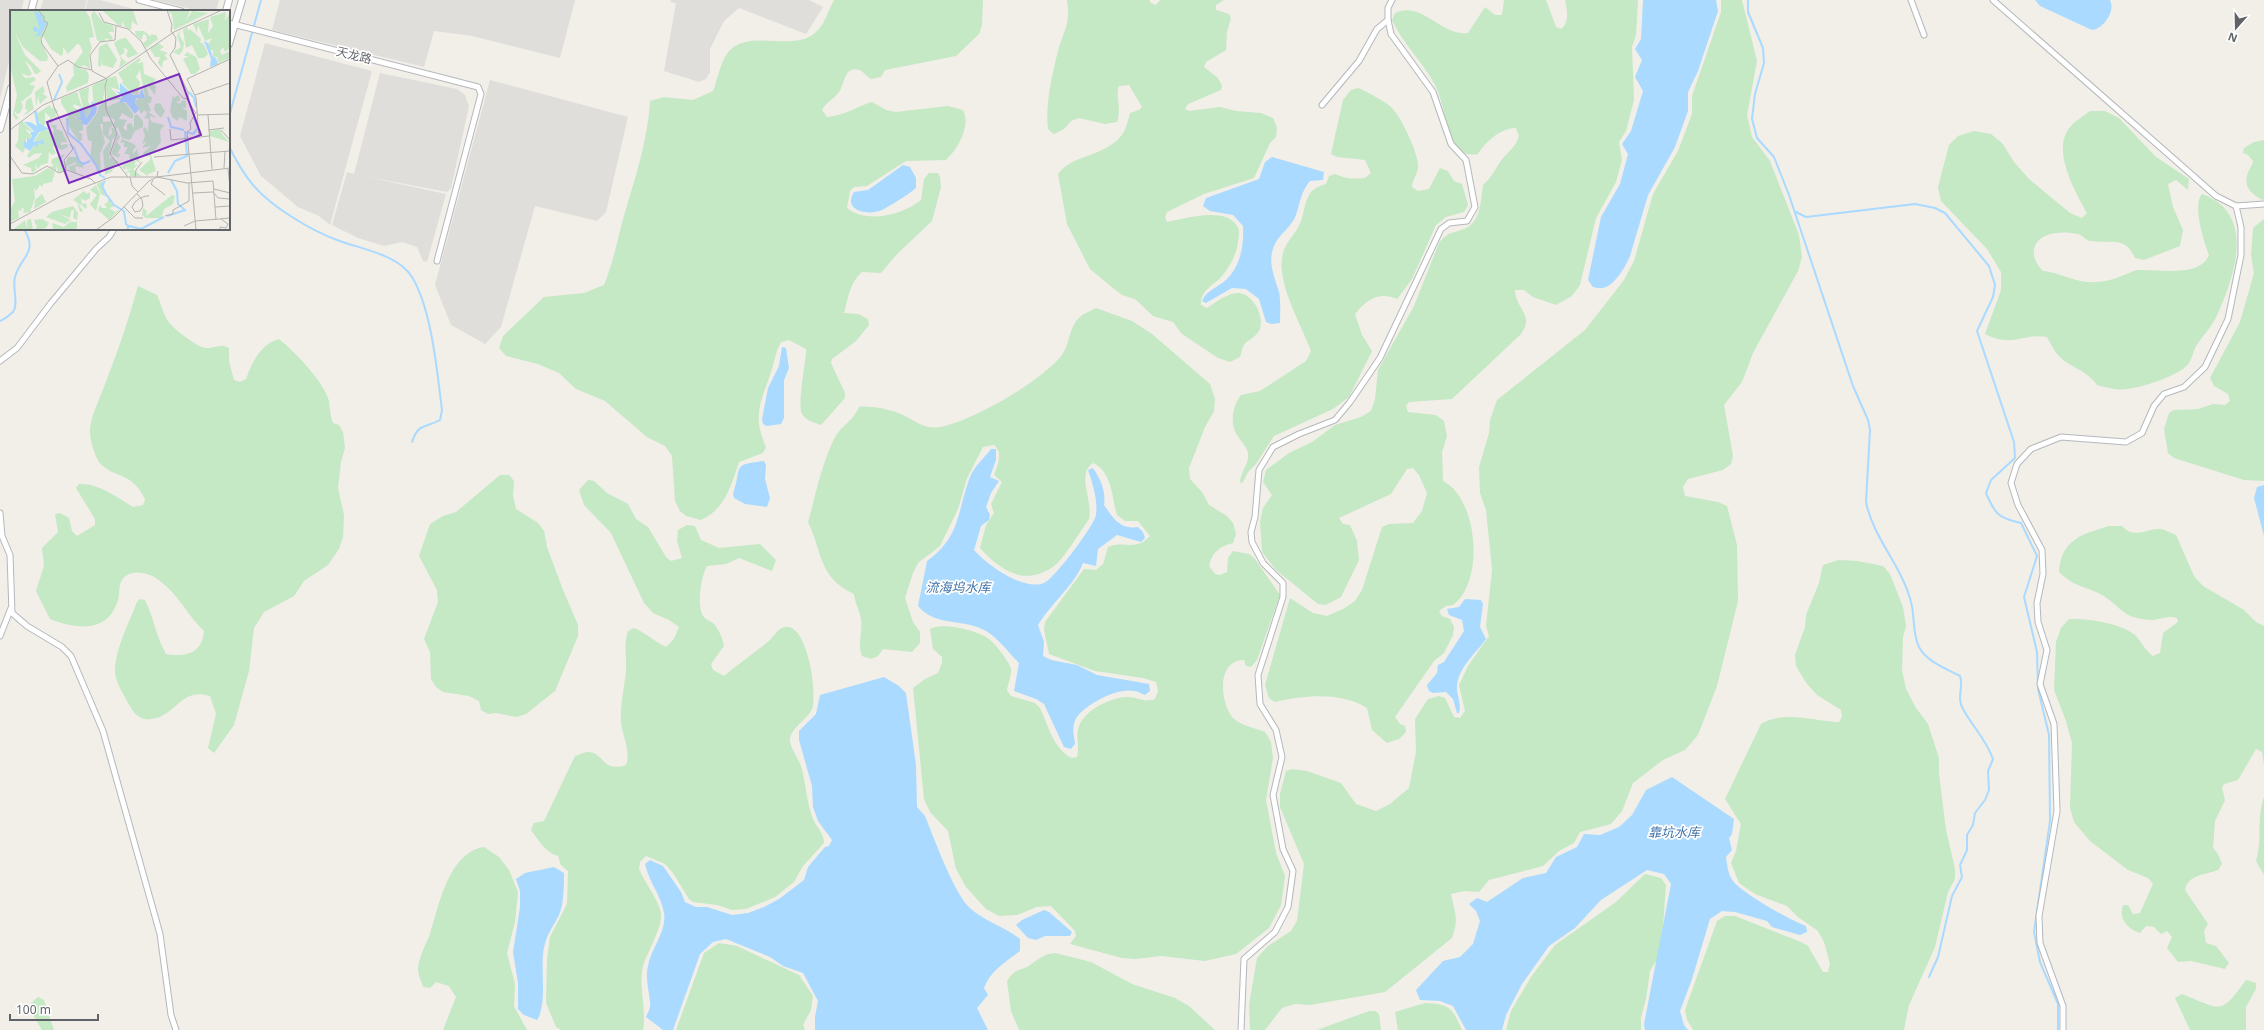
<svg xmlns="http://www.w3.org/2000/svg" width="2264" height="1030" viewBox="0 0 2264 1030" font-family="'Noto Sans','Noto Sans SC',sans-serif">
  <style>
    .industrial { fill: #e0deda }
    .green { fill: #c5e8c5 }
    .water { fill: #aadaff }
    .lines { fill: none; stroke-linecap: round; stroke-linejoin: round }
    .stream { stroke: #aadaff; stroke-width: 2 }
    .minor-casing { stroke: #b5b8bc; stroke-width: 7 }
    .tertiary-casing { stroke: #b5b8bc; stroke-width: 8 }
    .minor { stroke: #fff; stroke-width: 5 }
    .tertiary { stroke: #fff; stroke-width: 6 }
    .labels { text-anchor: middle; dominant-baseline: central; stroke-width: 3.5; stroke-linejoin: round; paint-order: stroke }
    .street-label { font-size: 12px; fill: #5f6368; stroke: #fff }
    .water-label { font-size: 13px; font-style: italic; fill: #4174aa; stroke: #fff }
    .inset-river { fill: none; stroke: #aadaff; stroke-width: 2 }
    .inset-road { fill: none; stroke: #b3b3b1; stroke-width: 1 }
    .view { fill: #7b2cbf; fill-opacity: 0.15; stroke: #7b2cbf; stroke-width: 2 }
    .inset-edge { fill: none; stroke: #5f6368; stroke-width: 2 }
  </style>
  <rect width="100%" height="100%" fill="#f1efe8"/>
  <g class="industrial">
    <path d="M 0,0 L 24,0 L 21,11 L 11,11 L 11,53 L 0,99 Z"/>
    <path d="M 43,0 L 87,0 L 84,11 L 40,11 Z"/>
    <path d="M 88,0 L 100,0 L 141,11 L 85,11 Z"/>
    <path d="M 155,0 L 219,0 L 216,11 L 199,11 Z"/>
    <path d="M 280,0 L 575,0 L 560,58 L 472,36 L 434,31 L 424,67 L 272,30 Z"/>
    <path d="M 671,0 L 809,0 L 823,7 L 806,34 L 739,8 L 724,21 L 710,49 L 710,72 L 706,79 L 699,82 L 664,71 L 676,3 L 670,2 Z"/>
    <path d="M 265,43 L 372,71 L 330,225 L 319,216 L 298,207 L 261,176 L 240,136 Z"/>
    <path d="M 380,73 L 457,89 L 465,95 L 469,106 L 451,188 L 447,192 L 363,176 L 446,194 L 427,262 L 423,261 L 417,247 L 402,242 L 384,246 L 358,238 L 332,225 L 347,172 L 354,174 Z"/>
    <path d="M 490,80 L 628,117 L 606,212 L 597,221 L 535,206 L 501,327 L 485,344 L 451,325 L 435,285 Z"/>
  </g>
  <g class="green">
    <path d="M 834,0 L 983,0 L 982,25 L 979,34 L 956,56 L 885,70 L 881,77 L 871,79 C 867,77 863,71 859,70 C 844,65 845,84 839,92 C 834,99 826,102 822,110 L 827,117 C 843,116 856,107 872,102 L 886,110 L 896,112 L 948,106 L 963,110 C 971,126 958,149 946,160 L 906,161 L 867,186 L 854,187 L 850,191 L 847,208 C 866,224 903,215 921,200 L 924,179 L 929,173 L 938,173 L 940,177 L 941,187 L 932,221 L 896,255 L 881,273 L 862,272 C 850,282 848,298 844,313 L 858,314 L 868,319 L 869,325 L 856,341 L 832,359 L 831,363 L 845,393 L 845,398 L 821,425 C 814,422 806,421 802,414 C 797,403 806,364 806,349 L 789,340 L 781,342 C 776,351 775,359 772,369 C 762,401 751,413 766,447 L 763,453 L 739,462 C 731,486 725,509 701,520 L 686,516 L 680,511 L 675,501 L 672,456 L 665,446 L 647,437 L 605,401 L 576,389 L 559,373 L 538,364 L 506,356 L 499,348 L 503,336 L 544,297 L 584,293 L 604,285 C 614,261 618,236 625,212 C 636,175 648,139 650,101 L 664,97 L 693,100 L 713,91 C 717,81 719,69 724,59 C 742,22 794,57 818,30 C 825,23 829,9 834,0 Z"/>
    <path d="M 1067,0 L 1149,0 L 1151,3 L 1156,5 L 1160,0 L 1224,0 L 1216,5 L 1216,10 L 1229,14 L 1231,18 L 1227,32 L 1226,50 L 1206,62 L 1204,67 L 1218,78 L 1222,86 L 1221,90 L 1188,104 L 1185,109 L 1189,111 L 1220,107 L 1236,111 L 1261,113 L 1273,118 L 1277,128 L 1276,137 L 1270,143 L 1254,178 L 1204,194 L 1167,212 L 1165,218 L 1167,222 C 1185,219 1225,206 1237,226 C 1240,230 1239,235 1238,241 C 1237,254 1230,266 1222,276 C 1213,286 1200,290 1201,305 L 1207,308 C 1216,302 1228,293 1238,293 C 1253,293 1266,318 1259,331 C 1256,337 1247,340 1244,345 C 1242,348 1241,354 1240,357 L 1230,362 L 1218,358 L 1182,334 L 1173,322 L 1153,316 L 1135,299 L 1122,295 L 1113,288 L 1090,269 L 1067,224 L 1058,174 C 1073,154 1104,157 1121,136 C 1126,131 1128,120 1130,113 L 1139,110 L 1142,107 L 1129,85 L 1119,86 C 1115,96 1122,108 1117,122 L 1105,124 L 1079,118 L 1071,121 L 1064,129 L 1054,134 L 1048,129 C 1045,105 1052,75 1058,51 C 1064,29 1071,24 1067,0 Z"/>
    <path d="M 1504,0 L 1546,0 L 1556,27 L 1561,29 C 1570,22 1567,10 1565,0 L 1638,0 L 1636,35 L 1632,47 L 1634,100 L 1626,131 L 1619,142 L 1622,160 L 1616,182 L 1596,218 L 1580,285 L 1572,296 L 1556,305 L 1533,297 L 1524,290 L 1515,290 C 1515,309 1536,315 1520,335 L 1452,399 L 1409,402 L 1406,406 L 1408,412 L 1436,415 L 1444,421 L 1447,436 L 1442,452 L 1443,481 C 1478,498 1485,582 1453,605 L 1446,606 L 1439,611 L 1442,616 L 1450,619 L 1454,627 L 1453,635 L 1444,653 L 1434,661 L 1395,717 L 1400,724 L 1405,726 L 1406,732 L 1399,739 L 1387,743 L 1372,730 L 1367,708 C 1342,692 1304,695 1275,702 L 1269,698 L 1265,685 L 1290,598 L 1313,613 L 1327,616 L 1343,609 L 1355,601 L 1362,590 L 1382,527 L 1389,524 L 1413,523 L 1422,511 L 1427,493 L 1419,475 L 1413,468 L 1407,469 L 1391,494 L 1339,518 L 1343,524 L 1350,525 L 1357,541 L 1359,560 L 1341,597 L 1326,605 L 1318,604 L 1276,570 L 1262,552 L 1260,522 L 1263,508 L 1272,495 L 1263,482 L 1266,470 L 1289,453 L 1312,442 L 1335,425 L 1361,417 L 1371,411 L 1375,399 L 1378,370 L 1414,306 L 1439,243 C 1449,230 1454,234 1466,228 C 1481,221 1481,199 1483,185 C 1493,177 1496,166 1504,157 C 1511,149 1516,146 1519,136 L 1516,128 C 1502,127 1485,142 1478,154 C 1469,156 1460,153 1455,144 C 1445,126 1444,103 1435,85 C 1423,62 1403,44 1392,20 L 1395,13 C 1421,0 1441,36 1468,33 L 1485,7 L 1495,15 L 1502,15 Z"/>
    <path d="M 1721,0 L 1742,0 L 1757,61 L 1747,115 L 1752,137 L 1770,161 L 1799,235 L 1802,257 L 1798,271 L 1753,353 L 1742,382 L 1724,405 L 1733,456 L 1731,464 L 1723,470 L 1688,479 L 1683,487 L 1685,496 L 1718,502 L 1727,506 L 1737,545 L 1738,601 L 1717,686 L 1698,735 L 1685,750 L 1663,760 L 1633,783 L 1622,811 L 1611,824 L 1580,832 L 1574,843 L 1559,851 L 1543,866 L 1489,880 L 1479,892 L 1464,891 L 1451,894 C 1455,913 1459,919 1452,938 L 1385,992 L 1310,1005 L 1295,1004 L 1282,1008 L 1265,1030 L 1250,1030 L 1249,1005 L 1257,958 L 1268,946 L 1291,931 L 1297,921 L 1304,864 L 1280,807 L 1280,794 L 1286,771 L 1292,769 L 1307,771 L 1341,783 L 1356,804 L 1376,811 L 1390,804 L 1409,788 L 1416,752 L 1415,719 L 1428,699 L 1439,696 L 1445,698 L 1454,717 L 1460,718 L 1465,711 L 1459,685 L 1468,666 L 1489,636 L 1486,626 L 1492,570 L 1486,510 L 1480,493 L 1479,467 L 1489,433 L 1490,420 L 1497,400 L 1585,330 L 1624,280 L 1634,261 L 1653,194 L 1678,151 L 1692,114 L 1692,96 L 1721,12 Z"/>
    <path d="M 1358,88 C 1364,90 1388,103 1392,108 C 1401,117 1419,154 1418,167 C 1418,174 1412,180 1412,187 L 1418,191 L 1429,189 L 1440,168 L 1448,171 L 1454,181 L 1462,184 L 1468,205 L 1464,212 L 1446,217 L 1436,225 L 1412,279 L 1397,299 C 1379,291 1366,300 1355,314 L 1362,335 L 1372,351 L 1349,397 L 1333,409 L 1274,436 L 1256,464 L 1248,472 L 1243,482 L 1240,483 C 1240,472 1250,463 1248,453 C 1247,447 1242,443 1239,438 C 1229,425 1232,407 1241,395 L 1260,391 L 1306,361 L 1311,351 C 1301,324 1275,281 1283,253 C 1286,241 1297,233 1301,221 C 1307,203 1304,190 1326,184 L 1329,176 L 1335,174 C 1348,179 1350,179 1365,178 L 1371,173 L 1365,160 L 1337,157 L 1331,154 L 1343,100 L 1351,90 Z"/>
    <path d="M 2090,111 L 2105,111 L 2119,118 L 2156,157 L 2189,179 L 2188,190 L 2176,180 L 2168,184 L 2173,207 L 2183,230 L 2180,246 L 2144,260 L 2135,258 C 2125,235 2111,244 2091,241 C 2086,241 2083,235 2078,234 C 2064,231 2041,231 2035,246 C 2031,255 2037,265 2043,271 C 2058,272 2072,281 2088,282 C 2101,283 2112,280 2124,275 C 2128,274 2134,270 2138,270 C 2158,269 2200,278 2209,255 C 2204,241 2192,206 2202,194 C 2256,213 2235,275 2218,313 C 2213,326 2203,335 2196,346 C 2192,354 2192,363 2183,369 C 2168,379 2132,392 2114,389 C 2108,388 2102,386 2097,385 C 2087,370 2068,367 2057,354 C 2053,349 2050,342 2047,337 C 2022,333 2012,348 1985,334 L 2001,290 L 2001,272 L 1987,249 L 1941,201 L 1938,187 L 1949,145 L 1958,136 L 1974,131 L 1991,134 L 2003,144 L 2014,162 L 2029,179 L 2070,213 L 2082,218 L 2087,213 C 2075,191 2050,149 2071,126 C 2076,120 2084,116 2090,111 Z"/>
    <path d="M 2264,140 L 2264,200 L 2263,200 C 2253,195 2244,188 2247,176 C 2248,170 2252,167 2253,161 L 2248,155 L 2243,153 L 2244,148 L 2254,142 Z"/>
    <path d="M 2264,219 L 2264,481 L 2244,480 L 2174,458 L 2168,453 L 2164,429 L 2169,413 L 2174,410 L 2198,409 L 2213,404 L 2225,405 L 2230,401 L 2228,394 L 2214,386 L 2210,378 L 2240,322 L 2254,273 L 2251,255 L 2253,228 Z"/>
    <path d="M 138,286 L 157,295 C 161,303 163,314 168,321 C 172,328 197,347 205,348 C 215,349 220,343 229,348 L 229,361 L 234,380 L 240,382 L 246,379 C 252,362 261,344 279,339 C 295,352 324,382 329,401 C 330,409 330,415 333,423 L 339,425 L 343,432 L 345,448 L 341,462 L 338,488 L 344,515 L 343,537 L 339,549 L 328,565 L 304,581 L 294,596 L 264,612 L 254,628 L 249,671 L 234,725 L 214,753 L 208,748 L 216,714 L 210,696 C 180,687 177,716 151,719 C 139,721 133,712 128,703 C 124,695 115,681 115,672 C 115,649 129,623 137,602 L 140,599 L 145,600 C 154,618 156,637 166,654 C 186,657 202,654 204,631 C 188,616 178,594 160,581 C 151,573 130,567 122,580 C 118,587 120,593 118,600 C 108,634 76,629 50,619 L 36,591 L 44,566 L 42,548 L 58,532 L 55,514 L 60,513 L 69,518 L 72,531 L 77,536 L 95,525 L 95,519 L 76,488 L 79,484 C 98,483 117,497 133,507 L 143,505 L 145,499 C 131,470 113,479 99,462 C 95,456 90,440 90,433 C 89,420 101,396 105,384 C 118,351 129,319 138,286 Z"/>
    <path d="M 1096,308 L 1132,321 L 1152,334 L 1210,384 L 1215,399 L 1214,411 L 1205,427 L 1189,468 L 1190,479 L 1202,492 L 1209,505 L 1227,516 L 1233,523 L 1236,534 L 1233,543 C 1219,547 1213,551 1209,566 L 1215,574 L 1220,575 L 1227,572 L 1228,558 L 1233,551 L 1249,554 L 1255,559 L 1280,595 L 1257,660 L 1251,667 L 1246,666 L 1244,660 C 1216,660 1220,703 1233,718 C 1241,726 1256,728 1265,732 L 1271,742 L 1273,758 L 1266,800 L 1276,853 L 1285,876 L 1281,905 L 1269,928 L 1236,954 L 1205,961 L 1161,956 L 1136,959 L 1122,958 L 1070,944 L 1076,936 L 1075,931 L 1051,906 L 1037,907 L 1017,915 L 999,916 L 986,909 L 966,887 L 956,869 L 948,831 L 930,812 L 924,799 L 913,688 L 925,679 L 938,673 L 942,663 L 942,657 L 933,649 L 930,629 C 942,622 974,630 986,637 C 993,640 1009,661 1011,669 C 1012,674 1008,684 1007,690 L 1011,696 L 1035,703 L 1040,708 C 1048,725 1054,750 1072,758 L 1077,757 C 1080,747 1075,735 1079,726 C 1085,710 1111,697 1128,697 C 1139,697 1142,703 1155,699 L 1158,691 L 1156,682 L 1143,678 L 1095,671 L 1049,654 L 1044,630 L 1045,622 L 1084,569 L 1096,570 L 1103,564 L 1108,547 C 1125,540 1136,552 1150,536 L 1138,521 L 1125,521 L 1117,515 C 1112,498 1112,471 1093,463 C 1076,474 1093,499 1089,519 C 1081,530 1064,559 1054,566 C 1025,587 1001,571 980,548 L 986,525 L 994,513 L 991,504 L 1002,482 L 994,475 C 997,465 1004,453 994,445 L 983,447 L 967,478 L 958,509 L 940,546 L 918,563 L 913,573 L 905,598 L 913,622 L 920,632 L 920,643 L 912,652 L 883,649 L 878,656 L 871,659 L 862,656 C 857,643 863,632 861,618 C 859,609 855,603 854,594 C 818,577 823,553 808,522 C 816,494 821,466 834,439 C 840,426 854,421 859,407 C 870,405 893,410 903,415 C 916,421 925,430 940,427 C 972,421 1042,381 1062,355 C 1070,344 1069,326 1080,317 C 1084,313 1091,311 1096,308 Z"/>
    <path d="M 500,475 L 509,475 L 514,481 L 513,495 L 516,509 L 538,523 L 544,531 L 547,547 L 563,590 L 578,625 L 578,636 L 555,691 L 526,714 L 517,717 L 496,713 L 488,714 L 481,710 L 479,701 L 469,696 L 443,692 L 436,687 L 431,679 L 430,652 L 424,639 L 438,602 L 437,590 L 419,556 L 430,524 L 443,516 L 456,512 Z"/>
    <path d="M 588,480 L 594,481 L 607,493 L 628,504 L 636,519 L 648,527 L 666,557 L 671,561 L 682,558 L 677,541 L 678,530 L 687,525 L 695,526 L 701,540 L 719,548 L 760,544 L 776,560 L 772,571 L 739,558 L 726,564 L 707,566 C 701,576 696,608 704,617 C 706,620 711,621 714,624 C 719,630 723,639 724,646 L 711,664 L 713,670 L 724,676 C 738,664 754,653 769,641 C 774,636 778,628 785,627 C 807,622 818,694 812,709 C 808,719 789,729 790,741 C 791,749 798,758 801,766 C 806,782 806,800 812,816 C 815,826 824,832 824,843 L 803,866 L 794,882 L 775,897 L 746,909 L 732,910 L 717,905 L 693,902 L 689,899 L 673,873 L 665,864 L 646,856 L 640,862 L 639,869 C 645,884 658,898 661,913 C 663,926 647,953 643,966 C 638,987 647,1009 643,1030 L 561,1030 L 556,1027 L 546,1003 L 547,960 L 550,937 L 567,904 L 568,871 L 561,865 L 558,856 C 546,853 538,840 531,830 L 534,823 L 544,821 L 575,756 C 579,755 584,752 588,752 C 604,752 602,773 626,765 C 631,751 623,738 621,723 C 620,705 624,689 626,671 C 627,657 623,645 628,631 L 634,628 C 646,633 654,641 666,647 L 674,639 L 679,627 L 669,620 L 653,613 L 644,603 L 611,533 L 584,505 L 579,490 Z"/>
    <path d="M 2109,526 L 2122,526 C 2135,540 2146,528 2161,529 C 2165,530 2171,533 2176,535 L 2194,576 L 2203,586 L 2244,610 L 2256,622 L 2264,626 L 2264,765 L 2262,752 L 2256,749 L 2238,780 L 2224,784 L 2222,788 L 2225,800 L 2215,821 L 2213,848 L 2218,854 L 2222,864 L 2218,870 C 2206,875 2188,874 2185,890 L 2208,924 L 2204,931 L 2206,943 L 2216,946 L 2229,963 L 2225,969 L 2191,961 L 2178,962 L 2167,948 L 2172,937 L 2167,931 L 2161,934 L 2154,927 L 2146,926 L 2140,933 C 2128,929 2118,919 2123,905 L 2128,905 L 2133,914 L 2140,913 L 2153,884 L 2148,878 L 2128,870 L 2090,841 L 2074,822 L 2070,808 L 2072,743 L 2066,721 L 2054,690 L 2056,642 L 2061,628 L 2069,619 C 2087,618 2121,623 2135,635 C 2142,642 2145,651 2153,656 L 2160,653 L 2163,633 L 2178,622 L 2177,618 C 2168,615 2161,619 2153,620 C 2148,620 2142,619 2137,618 C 2122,615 2115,602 2102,595 C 2083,585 2076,588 2059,572 C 2061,539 2083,534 2109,526 Z"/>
    <path d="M 1838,560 L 1858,561 L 1883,566 L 1890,574 L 1903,607 L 1906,626 L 1903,637 L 1902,670 L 1906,689 L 1916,708 L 1928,724 L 1939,758 L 1939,774 L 1946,830 L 1955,869 L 1955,879 L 1948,892 L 1935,947 L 1909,1005 L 1904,1030 L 1693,1030 L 1687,1020 L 1685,1010 L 1717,921 L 1725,916 L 1735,916 L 1801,942 L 1808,946 L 1823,972 L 1828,972 L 1830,964 L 1824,942 L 1818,931 L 1798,917 L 1787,906 L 1755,894 L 1739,883 L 1731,863 L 1736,851 L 1741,824 L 1725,799 L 1761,724 C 1785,710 1812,721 1839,722 L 1842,717 L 1841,710 L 1817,695 L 1807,684 L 1796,666 L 1795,655 L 1805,627 L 1806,615 L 1819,583 L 1823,565 Z"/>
    <path d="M 2264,797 L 2264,875 L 2256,861 C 2263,839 2256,819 2264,797 Z"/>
    <path d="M 484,847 L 499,857 L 509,870 L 518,892 L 515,922 L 507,953 L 515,984 L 514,1006 L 527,1030 L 443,1030 L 456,997 L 449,986 L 436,982 L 430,988 L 423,987 C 422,982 418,975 418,969 C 418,959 426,944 430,934 C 439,905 449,852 484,847 Z"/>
    <path d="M 1645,874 L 1661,878 L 1666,885 L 1661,953 L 1650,971 L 1646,999 L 1641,1018 L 1641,1030 L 1506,1030 L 1511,1011 L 1531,977 L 1555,945 L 1616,902 Z"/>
    <path d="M 719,943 L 737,946 L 799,975 L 813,996 L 811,1010 L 803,1025 L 805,1030 L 676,1030 L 704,953 Z"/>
    <path d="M 1055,953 L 1091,962 L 1132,984 L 1175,998 L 1189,1006 L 1215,1030 L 1019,1030 L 1011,1011 L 1007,981 C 1017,966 1020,972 1030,965 C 1039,959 1043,954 1055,953 Z"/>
    <path d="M 2246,980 L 2256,983 L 2256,989 L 2246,1007 L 2246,1030 L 2190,1030 L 2175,998 L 2182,994 C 2222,1010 2220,1016 2246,980 Z"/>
    <path d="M 38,997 L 44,1000 L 54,1030 L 42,1030 L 34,1017 L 31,1003 Z"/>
    <path d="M 1425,1003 C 1450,1004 1453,1009 1462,1030 L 1398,1030 L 1395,1012 Z"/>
    <path d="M 1369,1011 L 1375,1011 L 1379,1014 L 1381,1030 L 1317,1030 Z"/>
  </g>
  <g class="water">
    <path d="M 1643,0 L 1716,0 L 1718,11 L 1698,71 L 1688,92 L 1688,111 L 1675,147 L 1648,195 L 1630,256 C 1626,266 1614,287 1602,288 C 1599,289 1595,287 1593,287 L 1588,280 L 1601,217 L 1620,184 L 1628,154 L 1622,144 L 1631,131 L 1643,91 L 1635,77 L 1642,60 L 1635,49 L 1641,39 Z"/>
    <path d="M 2035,0 L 2110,0 C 2116,11 2103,29 2092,30 L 2040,6 Z"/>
    <path d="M 1272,157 L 1324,172 L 1323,180 L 1310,181 C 1300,194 1301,201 1296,215 C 1292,226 1282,232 1276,242 C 1266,260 1274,275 1279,292 C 1281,302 1280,313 1280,323 L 1271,324 L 1266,322 L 1259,299 L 1246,289 L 1232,288 L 1206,303 L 1202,301 C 1207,289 1218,288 1227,279 C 1241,265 1244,244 1243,226 L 1233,215 L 1210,211 L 1203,206 L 1206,198 L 1259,179 L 1265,162 Z"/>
    <path d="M 903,165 L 910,167 L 916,178 L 916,188 C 908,195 891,205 882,210 C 869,216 842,211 854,192 L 868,190 Z"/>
    <path d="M 782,347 L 786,348 L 789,368 L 784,380 L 784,418 L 781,424 L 767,426 L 763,424 L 762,419 L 768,388 L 779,366 Z"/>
    <path d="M 991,449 L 996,449 L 996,460 L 990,477 L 999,481 L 991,493 L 986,507 L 990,515 L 989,520 L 981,526 L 974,550 C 987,565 1023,591 1044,583 C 1054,579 1094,526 1096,515 C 1098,500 1093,485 1088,470 L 1093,468 C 1101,480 1106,491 1104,505 C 1113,518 1120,530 1138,527 L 1143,532 L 1145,538 L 1141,542 L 1117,535 L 1098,549 L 1096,566 L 1083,563 C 1076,583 1050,605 1038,625 L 1044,642 L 1043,656 L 1051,660 L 1077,665 L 1097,675 L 1149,684 L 1150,691 L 1145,695 C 1142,694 1138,691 1134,691 C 1118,687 1086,704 1077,717 C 1071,725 1074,736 1075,744 L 1071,749 L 1064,747 L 1044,704 L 1036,699 L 1014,691 L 1019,663 C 1009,653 998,638 986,631 C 964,618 935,627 918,606 L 927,561 C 961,537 957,511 970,477 C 974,467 984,458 991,449 Z"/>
    <path d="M 764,461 L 766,465 L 765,479 L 770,498 L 767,507 L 745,504 L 734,498 L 733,494 C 743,466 730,465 764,461 Z"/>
    <path d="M 2264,485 L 2264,536 L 2254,498 L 2257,487 Z"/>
    <path d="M 1465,599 L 1481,600 L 1483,604 L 1480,627 L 1486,639 C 1476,653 1459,667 1457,685 C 1456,695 1462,703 1459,713 L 1457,713 L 1453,699 L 1446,692 L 1433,693 L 1429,691 L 1427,685 L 1437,673 L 1438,665 L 1444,662 L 1464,631 L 1462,620 L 1449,615 L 1447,609 L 1459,607 Z"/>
    <path d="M 884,677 L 899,686 L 906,693 L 916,765 L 917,807 L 925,816 C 934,838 954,894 970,908 C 984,921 1005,927 1020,939 L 1020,951 C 1006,962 990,971 984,988 L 988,995 L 977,1008 L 988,1030 L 815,1030 L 815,1017 L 818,1001 L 803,973 L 783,966 L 770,957 L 726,939 L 713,942 L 700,954 L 673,1030 L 663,1030 L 646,1017 C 648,1013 651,1007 650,1002 C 649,990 645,979 648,966 C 651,948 667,932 664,913 C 661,895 649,882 645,864 L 650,860 L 663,866 L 681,892 L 685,902 L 696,907 L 707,907 L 732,915 L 748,913 L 764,907 L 779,899 L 804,880 L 808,867 L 825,847 L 829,846 L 832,840 L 818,821 L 813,807 L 812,786 L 799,740 L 799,731 L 816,714 L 820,695 Z"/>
    <path d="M 1672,777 L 1734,819 L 1732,834 L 1729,838 L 1732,850 L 1726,857 C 1727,864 1728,875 1733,881 C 1742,893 1791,921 1806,926 L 1807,932 L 1800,935 L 1772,927 L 1767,921 L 1735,912 L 1722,911 L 1710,919 L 1692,979 L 1680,1011 L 1684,1025 L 1688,1030 L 1645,1030 L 1644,1024 L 1671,884 L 1664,874 L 1647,870 L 1601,900 L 1575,928 L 1549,946 L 1522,984 L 1506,1015 L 1502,1030 L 1466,1030 L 1453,1006 L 1440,1001 L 1420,1000 L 1416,990 L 1443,961 L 1460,957 L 1473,944 L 1480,921 L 1476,911 L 1469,904 L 1477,898 L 1487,902 L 1523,878 L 1546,873 L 1556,857 L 1577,847 L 1584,834 L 1600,835 L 1619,827 L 1632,815 L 1646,790 Z"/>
    <path d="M 554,867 L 564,873 C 564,884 564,904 559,915 C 551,931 546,934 543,954 C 541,972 547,1005 537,1020 L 524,1015 L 518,1009 L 518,983 L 513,952 L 520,907 L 520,891 L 516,879 L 525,873 Z"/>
    <path d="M 1044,910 L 1049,912 L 1072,932 L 1070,936 L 1045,936 L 1036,940 L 1028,938 L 1016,925 L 1022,920 Z"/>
  </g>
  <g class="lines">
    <g class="stream">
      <path d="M 1748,0 L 1748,12 L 1763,48 L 1764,63 L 1755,94 L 1752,119 L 1757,138 L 1774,157 L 1789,195 L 1853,386 L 1868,420 L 1870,430 L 1866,502 C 1873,538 1902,566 1911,602 C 1915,616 1912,633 1919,647 C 1927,662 1945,668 1960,676 C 1964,687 1956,697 1963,709 C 1972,726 1986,739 1993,759 L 1988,771 L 1989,790 L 1985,800 L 1975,813 L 1973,825 L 1967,835 L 1967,850 L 1960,865 L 1962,877 L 1952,896 L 1938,957 L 1929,977"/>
      <path d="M 229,117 L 261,0"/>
      <path d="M 229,146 C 235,159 244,174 253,185 C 272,207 310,230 337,240 C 360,249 398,254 412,277 C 432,310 437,372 442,410 L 440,420 C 426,428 418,423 412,442"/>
      <path d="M 1796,212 L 1806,217 L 1915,204 L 1935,208 L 1945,213 L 1989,266 L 1995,285 L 1993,297 L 1977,331 L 2014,442 L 2015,458 L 1991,480 L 1986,493 C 1995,514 1998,518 2021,523 L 2037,556 L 2024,597 L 2037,652 L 2038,689 L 2049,735 L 2050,821 L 2034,932 L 2040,962 L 2058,1004 L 2058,1030"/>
      <path d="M 0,321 C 4,319 10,315 13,312 C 19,304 12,287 15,277 C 20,257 39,253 24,229"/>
    </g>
    <defs>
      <g id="minor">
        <path d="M 139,0 L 181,11"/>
        <path d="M 1911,0 L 1924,35"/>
        <path d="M 1993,0 L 2216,196 L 2236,206 L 2264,204"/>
        <path d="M 229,23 L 478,87 L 481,94 L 437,261"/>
        <path d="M 1322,105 L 1359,61 L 1377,29 L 1388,20"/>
        <path d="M 0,361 L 17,348 L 51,303 L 96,249 L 109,237 L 114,229"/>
        <path d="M 0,513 L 2,536 L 10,555 L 12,613 L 27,626 L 62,647 L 71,656 L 103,731 L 160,934 L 171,1015 L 176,1030"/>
        <path d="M 0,636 L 11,608"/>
        <path d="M 1241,1030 L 1244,959 L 1275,932 L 1288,907 L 1293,871 L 1283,849 L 1273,795 L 1282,757 L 1276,730 L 1260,704 L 1258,675 L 1283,597 L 1283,583 L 1263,563 L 1252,542 L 1251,532 L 1255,517 L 1259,470 L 1273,447 L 1299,434 L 1335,420 L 1350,402 L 1380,358 L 1441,229 L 1449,223 L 1467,221 L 1475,207 L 1466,160 L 1451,144 L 1433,92 L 1391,34 L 1388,20 L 1388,8 L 1392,0"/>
        <path d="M 2063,1030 L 2063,1006 L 2040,943 L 2039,916 L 2057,811 L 2054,724 L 2040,684 L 2047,650 L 2038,622 L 2037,603 L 2043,574 L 2042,550 L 2018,505 L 2011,483 L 2017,464 L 2031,449 L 2061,437 L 2126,442 L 2142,433 L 2154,406 L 2164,394 L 2184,387 L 2205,367 L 2228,319 L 2241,255 L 2241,227 L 2236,206"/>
      </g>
      <g id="tertiary">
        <path d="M 31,11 L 34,0"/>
        <path d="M 226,11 L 229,0"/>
        <path d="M 229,44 L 242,0"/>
        <path d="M 0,129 L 11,88"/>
      </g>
    </defs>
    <use href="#minor" class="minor-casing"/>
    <use href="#tertiary" class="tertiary-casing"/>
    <use href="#minor" class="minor"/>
    <use href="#tertiary" class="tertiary"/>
  </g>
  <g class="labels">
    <g class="street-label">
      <text transform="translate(354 55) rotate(14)">天龙路</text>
    </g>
    <g class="water-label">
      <text x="958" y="587">流海坞水库</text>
      <text x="1674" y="832">靠坑水库</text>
    </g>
  </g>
  <g transform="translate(10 10)">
    <rect width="220" height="220" fill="#f1efe8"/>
    <path d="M 0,0 L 75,0 L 80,8 L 84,27 L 79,28 L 82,38 L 79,45 L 80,59 L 74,55 L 68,58 L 76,60 L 79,65 L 78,73 L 57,82 L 56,77 L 64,65 L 63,55 L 73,42 L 70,35 L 67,34 L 58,44 L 53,37 L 53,44 L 51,46 L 41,39 L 33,26 L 30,29 L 38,47 L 37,51 L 30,51 L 13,37 L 4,21 L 15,45 L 31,61 L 27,64 L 24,63 L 21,56 L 15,51 L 22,64 L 18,66 L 11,63 L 15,68 L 24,67 L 26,70 L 19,74 L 25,76 L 21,84 L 11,92 L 13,96 L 10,103 L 7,104 L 5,101 L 5,104 L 9,108 L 6,110 L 3,105 L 7,85 L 0,55 ZM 92,0 L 123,0 L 128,16 L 122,11 L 121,20 L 115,17 L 112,11 L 112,16 L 109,16 ZM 180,0 L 176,11 L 182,1 L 198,3 L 164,20 L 162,4 L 158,1 ZM 84,1 L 93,12 L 103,16 L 104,22 L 98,22 L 103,28 L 101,30 L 95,28 L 95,31 L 90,32 L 87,30 L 81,5 ZM 216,2 L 215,11 L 220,2 L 220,38 L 215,42 L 213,37 L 210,41 L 212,45 L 220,41 L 220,48 L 208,53 L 207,47 L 203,47 L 203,40 L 200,40 L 198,35 L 202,28 L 195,31 L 188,15 L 187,23 L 183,14 L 199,9 L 198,23 L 203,16 L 200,7 ZM 177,17 L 179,21 L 180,19 L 191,29 L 190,33 L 193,33 L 198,44 L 194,48 L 188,48 L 182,35 L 176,38 L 173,20 ZM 171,20 L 169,25 L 174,33 L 173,40 L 169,45 L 163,42 L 171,37 L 167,25 ZM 125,21 L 134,21 L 141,27 L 141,24 L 146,25 L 148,29 L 136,38 L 133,33 L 137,30 L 136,25 L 133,24 L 132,30 L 126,25 ZM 116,28 L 128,44 L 118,48 L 116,45 L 118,40 L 113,37 L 115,42 L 110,46 L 116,52 L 119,51 L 109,58 L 111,49 L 104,33 L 110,29 ZM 97,33 L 107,50 L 103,58 L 92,55 L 91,49 L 91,57 L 88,56 L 89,37 ZM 148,33 L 154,37 L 149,40 L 158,43 L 154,45 L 158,49 L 153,51 L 152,58 L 148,53 L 150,47 L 145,47 L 140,39 ZM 177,42 L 186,47 L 190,59 L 185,64 L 181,64 L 173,49 L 179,46 L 174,46 ZM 129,48 L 131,50 L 126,54 L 133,52 L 134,64 L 146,69 L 143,73 L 146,77 L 145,85 L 136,73 L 139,86 L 142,87 L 141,93 L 138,93 L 141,101 L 138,102 L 147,108 L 140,106 L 140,109 L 142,112 L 154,115 L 150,121 L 151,132 L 141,145 L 146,161 L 138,164 L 138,166 L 129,160 L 140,150 L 140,146 L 134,146 L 133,143 L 141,136 L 132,138 L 137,131 L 132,134 L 135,126 L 133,119 L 135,117 L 138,121 L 139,109 L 134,108 L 137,104 L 135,100 L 131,104 L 125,93 L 128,87 L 135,88 L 130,60 L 126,67 L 130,72 L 128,85 L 123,84 L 112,73 L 113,71 L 108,63 ZM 106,66 L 110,80 L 100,77 L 111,89 L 101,91 L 97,90 L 95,75 L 98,68 ZM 96,68 L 93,90 L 84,96 L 82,76 ZM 33,76 L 35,82 L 32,83 L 40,89 L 37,87 L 30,94 L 28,88 L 31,87 L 28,87 L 26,96 L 25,82 ZM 79,77 L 78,91 L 81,98 L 76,109 L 69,81 ZM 67,82 L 72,98 L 64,94 L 63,97 L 71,101 L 71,108 L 64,107 L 71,110 L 73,114 L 73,120 L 68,122 L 72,124 L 72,130 L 69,131 L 58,115 L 58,104 L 51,93 L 51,88 ZM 163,85 L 164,88 L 168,85 L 170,88 L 170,92 L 166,91 L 169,94 L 173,90 L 176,91 L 176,98 L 172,98 L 177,101 L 177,111 L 169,107 L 168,111 L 162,107 L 160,100 ZM 21,87 L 24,99 L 13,106 L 18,100 L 15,99 L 16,91 ZM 96,90 L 99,107 L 93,106 L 93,114 L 90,114 L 95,132 L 90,144 L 91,165 L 80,148 L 82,132 L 78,130 L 76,118 L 87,103 L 89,96 ZM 108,92 L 116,93 L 123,104 L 123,108 L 120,108 L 112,103 L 109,109 L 117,110 L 113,118 L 117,121 L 117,114 L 121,113 L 124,119 L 124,106 L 127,104 L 133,111 L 133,117 L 125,121 L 120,130 L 112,128 L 108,117 L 107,119 L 103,116 L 100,117 L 98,127 L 102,123 L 101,117 L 105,119 L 107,124 L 102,130 L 99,149 L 101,147 L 109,152 L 103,156 L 104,160 L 99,156 L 103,161 L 95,165 L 93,141 L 100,131 L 93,124 L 93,112 L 102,111 L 103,116 L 105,110 L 100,107 L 97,97 ZM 150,93 L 155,101 L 151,108 L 144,100 L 145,94 ZM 40,95 L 41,99 L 43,97 L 48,101 L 45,105 L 48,108 L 42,107 L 43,112 L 38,115 L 38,110 L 41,108 L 35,102 L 35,115 L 32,116 L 27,108 L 28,103 ZM 12,111 L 23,122 L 15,119 L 21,126 L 20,129 L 16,128 L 16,133 L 12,129 L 15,139 L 13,143 L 5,136 L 8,131 L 9,114 ZM 40,115 L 47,115 L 46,119 L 52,121 L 57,132 L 51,132 L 51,135 L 57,134 L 58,137 L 52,140 L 42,136 L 46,143 L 42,145 L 39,142 L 38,153 L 31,155 L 28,159 L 25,153 L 26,160 L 22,163 L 21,158 L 13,155 L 29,148 L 32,143 L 24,144 L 19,148 L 17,146 L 24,135 L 28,138 L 28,133 L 35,135 L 32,128 L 30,131 L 24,132 L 30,122 L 35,120 L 40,121 L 43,129 L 44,119 ZM 210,119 L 212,124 L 219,132 L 200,126 L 200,121 ZM 108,123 L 110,127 L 107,132 L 111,137 L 107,144 L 110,144 L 109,148 L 101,144 ZM 112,129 L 124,134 L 126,137 L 123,140 L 123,144 L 127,139 L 130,153 L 123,149 L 126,152 L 124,155 L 128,155 L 123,159 L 131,166 L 120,166 L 120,162 L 116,163 L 118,166 L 115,163 L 122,158 L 117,160 L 117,156 L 115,160 L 111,157 L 120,150 L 119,144 L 114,144 L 118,137 L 114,137 L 114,132 L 110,133 ZM 55,144 L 52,149 L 54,161 L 48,162 L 46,155 L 46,161 L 40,157 L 44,155 L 41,153 L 42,149 ZM 58,147 L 68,147 L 74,158 L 65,156 L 66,163 L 60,160 L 58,157 L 66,154 L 66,152 L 57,156 L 57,160 L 55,155 ZM 38,158 L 45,162 L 42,172 L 33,174 L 33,177 L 30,175 L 26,181 L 24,178 L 25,188 L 20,202 L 13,203 L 14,199 L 12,197 L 11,201 L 8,200 L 9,208 L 0,212 L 1,198 L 5,191 L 2,169 L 25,166 ZM 91,172 L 93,172 L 94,183 L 103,193 L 100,193 L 105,196 L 99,198 L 105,202 L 110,199 L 99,210 L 88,200 L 90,195 L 92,198 L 97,198 L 94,194 L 97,193 L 99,188 L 91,184 L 87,174 ZM 86,175 L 90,184 L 86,201 L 80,194 L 87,185 L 80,180 ZM 74,181 L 77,184 L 80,182 L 80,188 L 75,191 L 71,188 L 72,194 L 76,193 L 77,197 L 75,199 L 73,196 L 68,193 L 73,201 L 70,202 L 67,192 L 63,190 ZM 32,184 L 36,192 L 24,199 L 25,190 ZM 162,185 L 165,186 L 163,194 L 154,199 L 151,208 L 136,208 L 132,205 L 133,198 L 137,201 L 136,206 ZM 63,196 L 68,203 L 67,210 L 63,208 L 64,200 L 61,201 L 60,208 L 49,204 L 61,210 L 55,214 L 36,207 L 42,202 ZM 21,209 L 23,220 L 3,220 L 15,210 L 17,219 L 17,210 ZM 32,209 L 39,213 L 36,218 L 24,220 L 27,217 L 24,210 ZM 60,212 L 67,212 L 67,218 L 64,220 L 40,220 L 39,219 L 43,219 L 42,213 L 54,217 Z" fill="#c5e8c5"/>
    <path d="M 24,0 L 32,5 L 33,12 L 37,13 L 30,26 L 25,26 L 29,22 L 23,21 L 24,16 L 30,20 ZM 194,31 L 198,33 L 203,47 L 206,48 L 208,54 L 200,57 L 201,49 ZM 110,73 L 123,85 L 129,85 L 132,79 L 135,88 L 126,88 L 125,93 L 129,99 L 125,104 L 116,92 L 109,93 L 112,86 L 105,81 L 110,82 ZM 82,91 L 87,97 L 86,103 L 77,115 L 72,114 L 71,110 L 66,108 L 71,107 L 69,99 L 73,97 L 76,109 L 80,102 ZM 27,101 L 29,113 L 39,119 L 29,122 L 23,132 L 30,131 L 32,128 L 35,135 L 28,133 L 28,138 L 24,135 L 20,141 L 14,137 L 13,130 L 17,133 L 17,128 L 20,129 L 22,126 L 20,123 L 24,121 L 14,112 L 20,112 L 27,116 L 24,102 Z" fill="#aadaff"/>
    <path class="inset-river" d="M 179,82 L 184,88 L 186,97M 44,90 L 52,72 L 49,64M 158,107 L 161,117 L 174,120M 57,108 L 58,123 L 71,134 L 86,155 L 90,165 L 95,168M 177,122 L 183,124 L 188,118 L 184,107M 60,134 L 64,138 L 69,151 L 73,154 L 80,151M 158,163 L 165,151 L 177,146 L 175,121M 95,171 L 92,176 L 96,184 L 104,195 L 114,201 L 116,214 L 118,216M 157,206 L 175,200 L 168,194 L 167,181 L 161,170M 117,220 L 119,216 L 131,219 L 154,207"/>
    <path class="inset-road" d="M 28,0 L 34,7 L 34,11 L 38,13 L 31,29 L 32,34 L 48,56M 157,0 L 162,15 L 161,21 L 166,28 L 165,38 L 160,45 L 178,82 L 178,89M 89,3 L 94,12 L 118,19 L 131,31 L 141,49 L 173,88 L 177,89 L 185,102M 106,16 L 105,30 L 90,32 L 80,45 L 82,61 L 97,69 L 95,76 L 96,99 L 107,123 L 100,144 L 118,167M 185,85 L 220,73M 187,105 L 220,104M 198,105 L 202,159M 160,119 L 161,130 L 199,126M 0,120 L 33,95 L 95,69 L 164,22 L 212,0M 198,120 L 214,118M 211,120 L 220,130M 177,122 L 186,220M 177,122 L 181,119 L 180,113 L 186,102M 189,127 L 186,88 L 177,69 L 220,49M 0,146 L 12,163 L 23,164 L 37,156 L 49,163 L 57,160 L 81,169 L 85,173M 144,147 L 220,141M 214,158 L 215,141M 218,159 L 220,177M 56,160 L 54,150 L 63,139 L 44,97 L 37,72 L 48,56 L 58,50 L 68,57 L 82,60M 148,161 L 147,167 L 177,173 L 203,171 L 206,210M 120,167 L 122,176 L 128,182M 125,167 L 126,160 L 132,152M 143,170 L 141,174 L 155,185M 204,179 L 220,183M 183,183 L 203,182M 204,183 L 208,188 L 220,189M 127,184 L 131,188 L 132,190 L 133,196 L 130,201 L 125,202 L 122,197 L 125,192 L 130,188 L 131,188 L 133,187 L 136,186 L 139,186M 114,197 L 125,208 L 133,208M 205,197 L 220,196M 155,206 L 163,204 L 163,200 L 179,191 L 179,173M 0,214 L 51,186 L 101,167 L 147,167 L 220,158M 174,216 L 185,211 L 220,208M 86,220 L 104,207 L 139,171 L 147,167M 210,220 L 210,217 L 216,218 L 218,214 L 211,209"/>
    <path class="view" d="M 169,64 L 191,125 L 59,173 L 37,112 Z"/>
    <rect width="220" height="220" class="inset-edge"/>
  </g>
  <g transform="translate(2236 28) rotate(200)" stroke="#ffffff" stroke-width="3" paint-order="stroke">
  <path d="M0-3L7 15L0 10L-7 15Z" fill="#5f6368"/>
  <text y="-6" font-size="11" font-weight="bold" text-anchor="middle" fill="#5f6368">N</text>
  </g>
  <path d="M10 1014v6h88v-6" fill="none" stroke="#5f6368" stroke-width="2"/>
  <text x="16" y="1014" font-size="12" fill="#5f6368" stroke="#ffffff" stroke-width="3" paint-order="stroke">100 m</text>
</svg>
